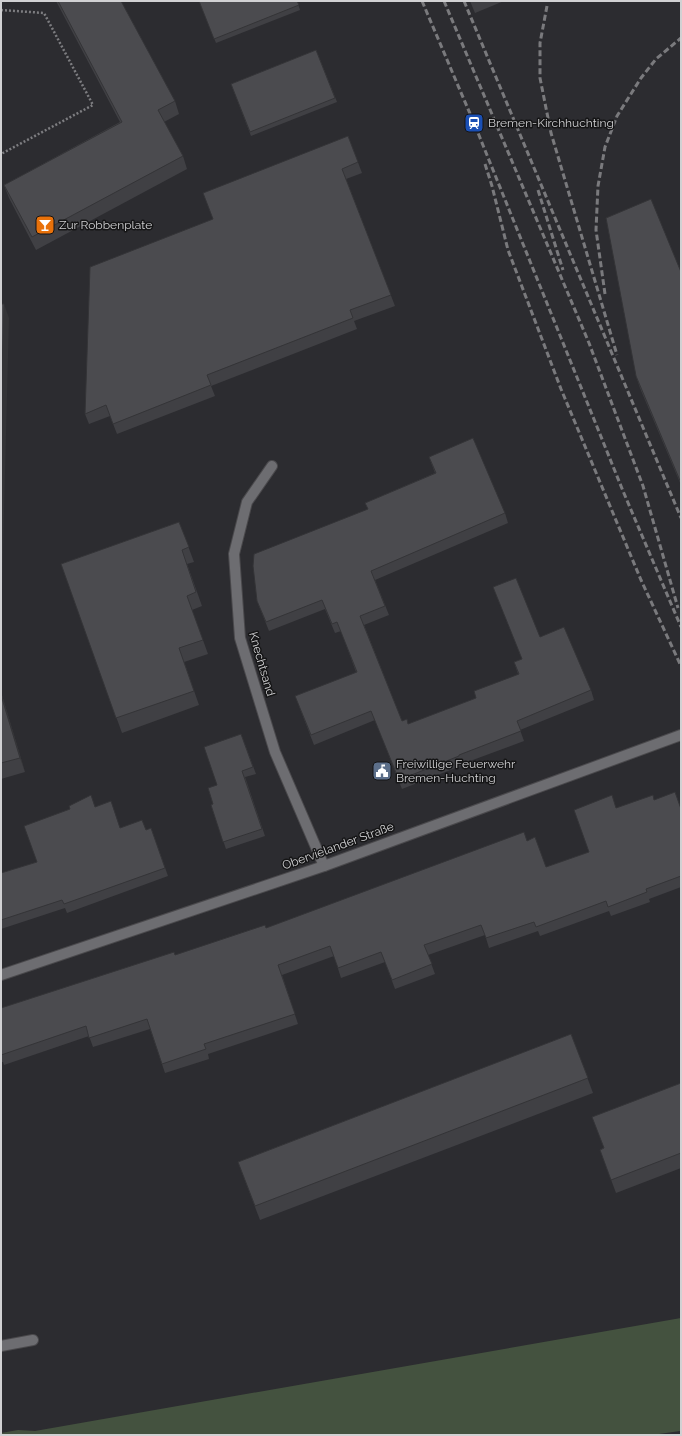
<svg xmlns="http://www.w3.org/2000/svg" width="682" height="1436" viewBox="0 0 682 1436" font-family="Raleway,sans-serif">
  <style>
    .green { fill: #44523f }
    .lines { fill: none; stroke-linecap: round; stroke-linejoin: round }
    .service-casing { stroke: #4a494c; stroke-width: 12 }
    .minor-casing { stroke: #4a494c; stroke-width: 12 }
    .path { stroke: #7d7d80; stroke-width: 2.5; stroke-dasharray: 2 2; stroke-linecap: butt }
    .service { stroke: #6d6d71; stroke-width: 10 }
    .minor { stroke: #6d6d71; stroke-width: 10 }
    .rail { stroke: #7a7a7d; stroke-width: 3; stroke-dasharray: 6 3; stroke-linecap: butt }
    .wall { fill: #404044 }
    .shaded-wall { fill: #343437 }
    .building { fill: #4b4b4f; stroke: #343437 }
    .labels { text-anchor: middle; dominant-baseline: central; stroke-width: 3; stroke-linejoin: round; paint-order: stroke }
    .poi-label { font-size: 12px; fill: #d1d1d3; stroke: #151516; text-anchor: start }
    .street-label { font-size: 12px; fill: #d1d1d3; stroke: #151516 }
  </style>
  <rect width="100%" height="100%" fill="#2c2c30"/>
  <path class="green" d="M 681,1318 L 680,1431 L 652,1435 L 1,1435 L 1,1433 L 18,1430 L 35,1431 Z"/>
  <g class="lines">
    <defs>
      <path id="service" d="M 1,1346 L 33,1340"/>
      <g id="minor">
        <path d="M 272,466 L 247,502 L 234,554 L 240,638 L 275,752 L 324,866"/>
        <path d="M 1,975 L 324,866 L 681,735"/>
      </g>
    </defs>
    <use href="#service" class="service-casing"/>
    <use href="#minor" class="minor-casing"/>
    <path class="path" d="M 1,10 L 44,13 L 93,105 L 1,154"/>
    <use href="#service" class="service"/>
    <use href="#minor" class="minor"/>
    <g class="rail">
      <path d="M 422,1 L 474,123 L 623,491 L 681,627"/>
      <path d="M 444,1 L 589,343 L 643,486 L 678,608"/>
      <path d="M 464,1 L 681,518"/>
      <path d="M 547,6 L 540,43 L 540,78 L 551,133 L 617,355"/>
      <path d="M 485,164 L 492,186 L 508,250 L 561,389 L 641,580 L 681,666"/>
      <path d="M 538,190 L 563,270"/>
      <path d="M 605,294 L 596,230 L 598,186 L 605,147 L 617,116 L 641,78 L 656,59 L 681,38"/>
    </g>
  </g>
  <g class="wall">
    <path d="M 56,1 L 121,1 L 175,101 L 179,114 L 164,122 L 183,156 L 187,169 L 36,250 L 9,198 L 4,185 L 120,122 Z"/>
    <path d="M 199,1 L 297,1 L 300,10 L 216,43 Z"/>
    <path d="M 470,1 L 504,1 L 475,13 Z"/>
    <path d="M 316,50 L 337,102 L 251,136 L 231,84 Z"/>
    <path d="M 348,136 L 362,173 L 346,179 L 395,306 L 354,321 L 357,329 L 211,386 L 215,396 L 117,434 L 110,416 L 89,424 L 85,414 L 213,219 Z"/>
    <path d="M 681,272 L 681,485 L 640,388 L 636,376 Z"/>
    <path d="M 429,457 L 505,513 L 508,523 L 375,580 L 389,615 L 364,625 L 402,721 L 408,724 L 476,698 L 518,674 L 514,662 L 522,659 L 493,587 L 591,690 L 594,700 L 520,730 L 524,741 L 462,764 L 463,765 L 402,789 L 375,720 L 314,745 L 299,706 L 356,672 L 341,631 L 335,633 L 325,609 L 269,631 L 257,601 L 368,509 L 365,503 L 435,473 Z"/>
    <path d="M 179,522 L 194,562 L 187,564 L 202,606 L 192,610 L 208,654 L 184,662 L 199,705 L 122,733 L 61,564 Z"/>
    <path d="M 1,692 L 25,772 L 1,779 Z"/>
    <path d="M 241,734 L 256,774 L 245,777 L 265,836 L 226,849 L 211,805 L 213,804 L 217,785 Z"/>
    <path d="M 654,800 L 681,809 L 681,887 L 649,899 L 650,902 L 611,916 L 609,911 L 540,936 L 538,931 L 489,948 L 485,935 L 428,955 L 435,974 L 395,989 L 385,962 L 341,978 L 334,956 L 282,975 L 298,1024 L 208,1054 L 209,1059 L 165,1073 L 150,1029 L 93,1047 L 89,1036 L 4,1065 L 3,1062 L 1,1062 L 1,1008 L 175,955 L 266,928 L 527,841 L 546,867 L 589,852 L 616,808 Z"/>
    <path d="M 95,807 L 121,828 L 146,830 L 151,828 L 168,876 L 67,913 L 65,908 L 1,929 L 1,873 L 37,862 L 70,809 Z"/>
    <path d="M 571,1034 L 593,1093 L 260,1220 L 238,1162 Z"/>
    <path d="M 681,1083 L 681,1168 L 616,1193 L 600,1150 L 603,1148 Z"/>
  </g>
  <g class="shaded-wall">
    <path d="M 4,304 L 9,318 L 2,591 L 1,589 L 1,406 Z"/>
    <path d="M 1,692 L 25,772 L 20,758 L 1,695 Z"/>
  </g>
  <g class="building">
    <path d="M 58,1 L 121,1 L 175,101 L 158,110 L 183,156 L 32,237 L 4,185 L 122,122 Z"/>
    <path d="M 199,1 L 297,1 L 299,5 L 214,39 Z"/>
    <path d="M 316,50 L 335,98 L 250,132 L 231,84 Z"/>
    <path d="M 348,136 L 358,162 L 342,169 L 391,295 L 350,310 L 353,318 L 207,375 L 211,385 L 113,424 L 106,405 L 85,414 L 90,267 L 213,219 L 203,193 Z"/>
    <path d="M 651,199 L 681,272 L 681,483 L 636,376 L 606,218 Z"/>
    <path d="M 1,304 L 4,304 L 1,406 Z"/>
    <path d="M 473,438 L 505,513 L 371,571 L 385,606 L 360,616 L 402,721 L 407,719 L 408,724 L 476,698 L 474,691 L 519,674 L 514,662 L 522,659 L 493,587 L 516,578 L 540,637 L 564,627 L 591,690 L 517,721 L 521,731 L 459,755 L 459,756 L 399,780 L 371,711 L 311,735 L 295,696 L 357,672 L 337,622 L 332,624 L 322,600 L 266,622 L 257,601 L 253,566 L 254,554 L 368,509 L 365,503 L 436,473 L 429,457 Z"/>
    <path d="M 179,522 L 189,547 L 182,550 L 196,592 L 187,596 L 203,640 L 179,648 L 194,691 L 116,718 L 61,564 Z"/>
    <path d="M 1,695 L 20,758 L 1,763 Z"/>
    <path d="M 241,734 L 253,767 L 242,771 L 262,829 L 223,842 L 211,805 L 213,804 L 208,788 L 217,785 L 204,747 Z"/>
    <path d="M 675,792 L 681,809 L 681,876 L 646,889 L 647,892 L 608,907 L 606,901 L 536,927 L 534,922 L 486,938 L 481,925 L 424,945 L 432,964 L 392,980 L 381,952 L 338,968 L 330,946 L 278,965 L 295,1014 L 204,1044 L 206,1049 L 162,1064 L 147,1019 L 89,1038 L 86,1026 L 1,1055 L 1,1008 L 174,952 L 175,955 L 265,925 L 266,928 L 524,832 L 527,841 L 535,837 L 546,867 L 589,852 L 574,810 L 612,795 L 616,808 L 653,795 L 654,800 Z"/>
    <path d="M 91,795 L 95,807 L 111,801 L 120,828 L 142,820 L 146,830 L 151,828 L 165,868 L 64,904 L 62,900 L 1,920 L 1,873 L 37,862 L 24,826 L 70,809 L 69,806 Z"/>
    <path d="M 571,1034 L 588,1078 L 255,1206 L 238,1162 Z"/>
    <path d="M 681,1083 L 681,1153 L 611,1180 L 600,1150 L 604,1148 L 592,1117 Z"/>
  </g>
  <defs>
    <symbol id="station-square" viewBox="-11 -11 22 22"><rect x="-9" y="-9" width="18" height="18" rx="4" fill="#1a4fb4" stroke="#151516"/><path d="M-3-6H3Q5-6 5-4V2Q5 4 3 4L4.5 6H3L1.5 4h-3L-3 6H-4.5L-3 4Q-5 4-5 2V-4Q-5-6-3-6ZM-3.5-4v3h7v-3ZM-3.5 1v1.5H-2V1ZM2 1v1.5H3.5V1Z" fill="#fff"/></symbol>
    <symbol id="bar-square" viewBox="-11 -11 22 22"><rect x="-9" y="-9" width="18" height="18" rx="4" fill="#e8710a" stroke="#151516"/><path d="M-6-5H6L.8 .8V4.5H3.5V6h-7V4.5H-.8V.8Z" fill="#fff"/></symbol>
    <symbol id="civic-square" viewBox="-11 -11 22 22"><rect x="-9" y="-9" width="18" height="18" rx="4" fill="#5c6f8a" stroke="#151516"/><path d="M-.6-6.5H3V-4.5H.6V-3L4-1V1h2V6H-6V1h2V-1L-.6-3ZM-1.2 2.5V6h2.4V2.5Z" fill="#fff"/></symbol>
  </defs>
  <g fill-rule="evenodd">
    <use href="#station-square" x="463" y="112" width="22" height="22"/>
    <use href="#bar-square" x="34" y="214" width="22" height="22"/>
    <use href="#civic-square" x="371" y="760" width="22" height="22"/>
  </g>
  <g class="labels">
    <g class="poi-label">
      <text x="488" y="123">Bremen-Kirchhuchting</text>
      <text x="59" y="225">Zur Robbenplate</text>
      <text x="396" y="764">Freiwillige Feuerwehr<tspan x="396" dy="14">Bremen-Huchting</tspan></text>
    </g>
    <g class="street-label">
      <text transform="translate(262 664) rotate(74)">Knechtsand</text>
      <text transform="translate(338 846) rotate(-20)">Obervielander Straße</text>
    </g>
  </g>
  <rect width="682" height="1436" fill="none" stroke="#d1d1d3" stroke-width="4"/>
</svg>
